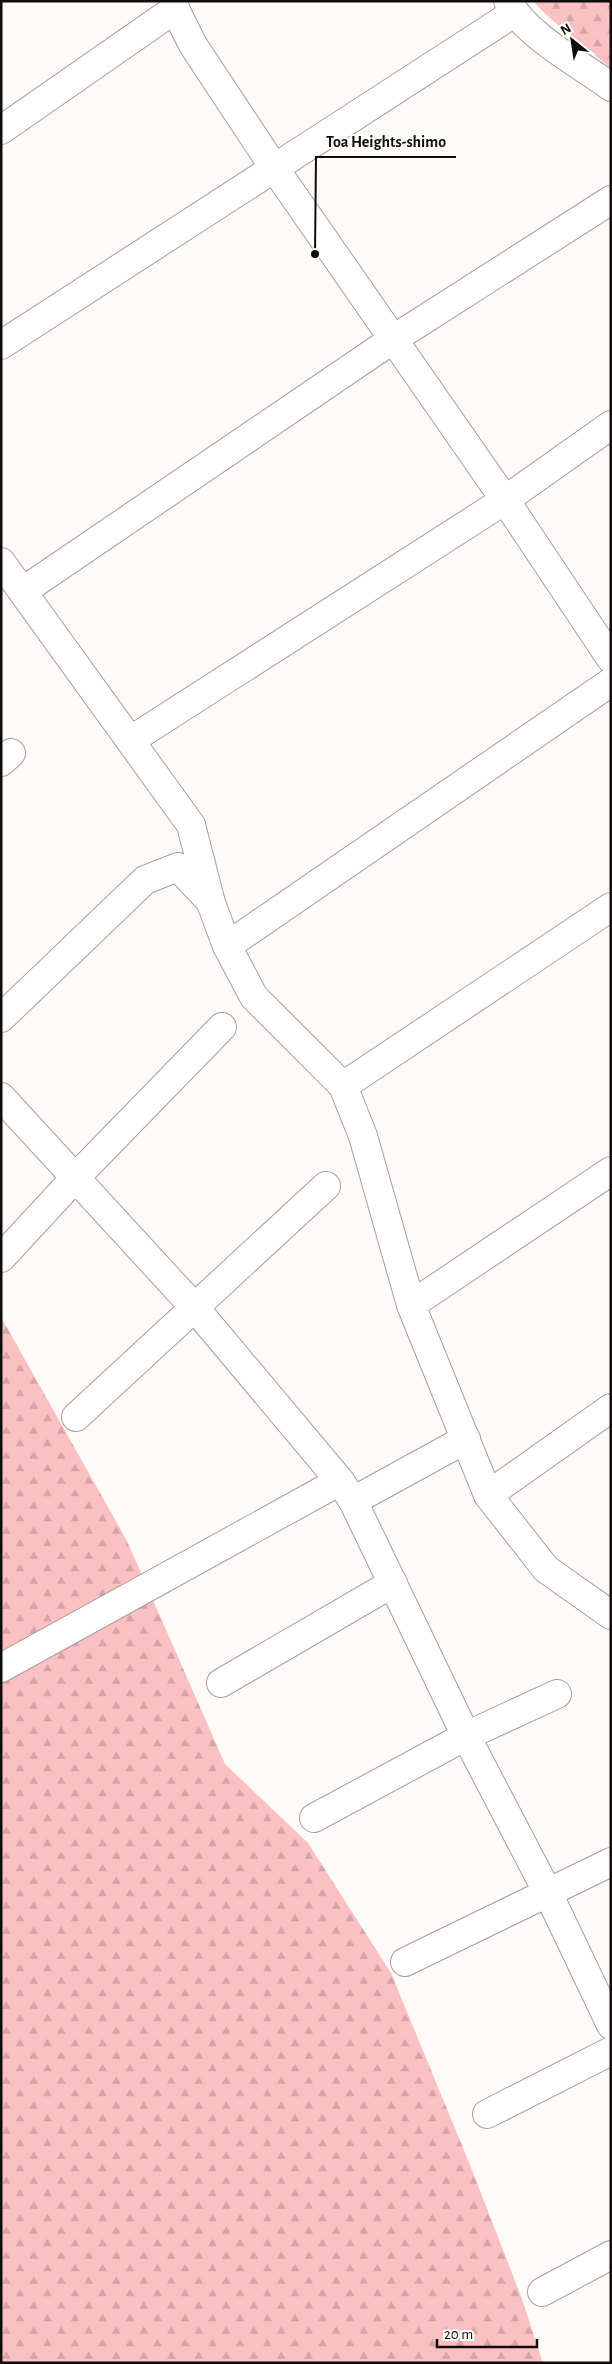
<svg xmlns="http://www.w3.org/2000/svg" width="612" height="2364" viewBox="0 0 612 2364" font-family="'Alegreya Sans',sans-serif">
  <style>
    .forest { fill: url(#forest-firs) }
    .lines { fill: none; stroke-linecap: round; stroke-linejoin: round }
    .minor-casing { stroke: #a99d9d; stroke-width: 30 }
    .minor { stroke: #fff; stroke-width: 28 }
    .leader { fill: none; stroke: #100c0c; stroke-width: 2 }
    .callout-dot { fill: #100c0c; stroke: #fff; stroke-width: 2 }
    .callout-label { font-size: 16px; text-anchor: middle; font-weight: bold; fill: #100c0c; stroke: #fff; stroke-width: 4; stroke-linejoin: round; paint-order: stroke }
  </style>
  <defs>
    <pattern id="forest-firs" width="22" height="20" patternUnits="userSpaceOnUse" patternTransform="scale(1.25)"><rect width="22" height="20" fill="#fbc0c2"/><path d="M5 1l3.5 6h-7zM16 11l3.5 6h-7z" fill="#d6a4a6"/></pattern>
  </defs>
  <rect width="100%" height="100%" fill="#fffafa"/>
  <g class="forest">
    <path d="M 533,1 L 611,1 L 611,69 C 585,45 556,27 533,1 Z"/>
    <path d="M 1,1317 L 127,1541 L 225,1764 L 308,1843 L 391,1973 L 470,2165 L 522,2299 L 543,2363 L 1,2363 Z"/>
  </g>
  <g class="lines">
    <defs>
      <g id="minor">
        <path d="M 174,1 L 175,9 L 193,45 L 275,169 L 505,500 L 611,659"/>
        <path d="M 508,1 C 525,35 580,64 611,87"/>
        <path d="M 1,130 L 175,9"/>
        <path d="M 1,345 L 514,13"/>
        <path d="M 1,562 L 191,825 L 211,903 L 227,946 L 254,997 L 343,1086 L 363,1136 L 411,1305 L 488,1495 L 546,1569 L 611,1615"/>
        <path d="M 23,591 L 392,340 L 611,200"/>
        <path d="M 131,740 L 505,500 L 611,425"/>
        <path d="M 1,762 L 11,753"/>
        <path d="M 227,946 L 611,682"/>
        <path d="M 1,1018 L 145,880 L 178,867 L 210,901"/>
        <path d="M 343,1086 L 611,907"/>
        <path d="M 1,1097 L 195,1308 L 340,1481 L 353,1501 L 466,1736 L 548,1893 L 611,2025"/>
        <path d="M 1,1258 L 76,1177 L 222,1027"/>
        <path d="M 411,1305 L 611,1171"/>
        <path d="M 76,1417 L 326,1186"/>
        <path d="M 488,1495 L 611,1408"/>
        <path d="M 353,1501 L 466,1439"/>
        <path d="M 1,1668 L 340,1481"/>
        <path d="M 221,1683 L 393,1583"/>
        <path d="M 314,1818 L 466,1736 L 557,1694"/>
        <path d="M 405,1962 L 611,1862"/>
        <path d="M 487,2114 L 611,2051"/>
        <path d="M 542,2292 L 611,2255"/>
      </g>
    </defs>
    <use href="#minor" class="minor-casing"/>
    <use href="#minor" class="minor"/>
  </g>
  <path class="leader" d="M315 254L316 157H456"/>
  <circle class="callout-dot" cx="315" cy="254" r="5"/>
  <g class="callout-label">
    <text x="386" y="147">Toa Heights-shimo</text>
  </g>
  <rect width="612" height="2364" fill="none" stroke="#100c0c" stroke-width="5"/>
  <g transform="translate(572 40) rotate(330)" stroke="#ffffff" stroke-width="4" paint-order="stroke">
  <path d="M0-4L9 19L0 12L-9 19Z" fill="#100c0c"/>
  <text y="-8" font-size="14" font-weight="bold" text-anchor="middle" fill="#100c0c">N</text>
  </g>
  <path d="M437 2339v8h100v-8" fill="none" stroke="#100c0c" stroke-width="2.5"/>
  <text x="444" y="2339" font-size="15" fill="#100c0c" stroke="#ffffff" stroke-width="4" paint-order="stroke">20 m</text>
</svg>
